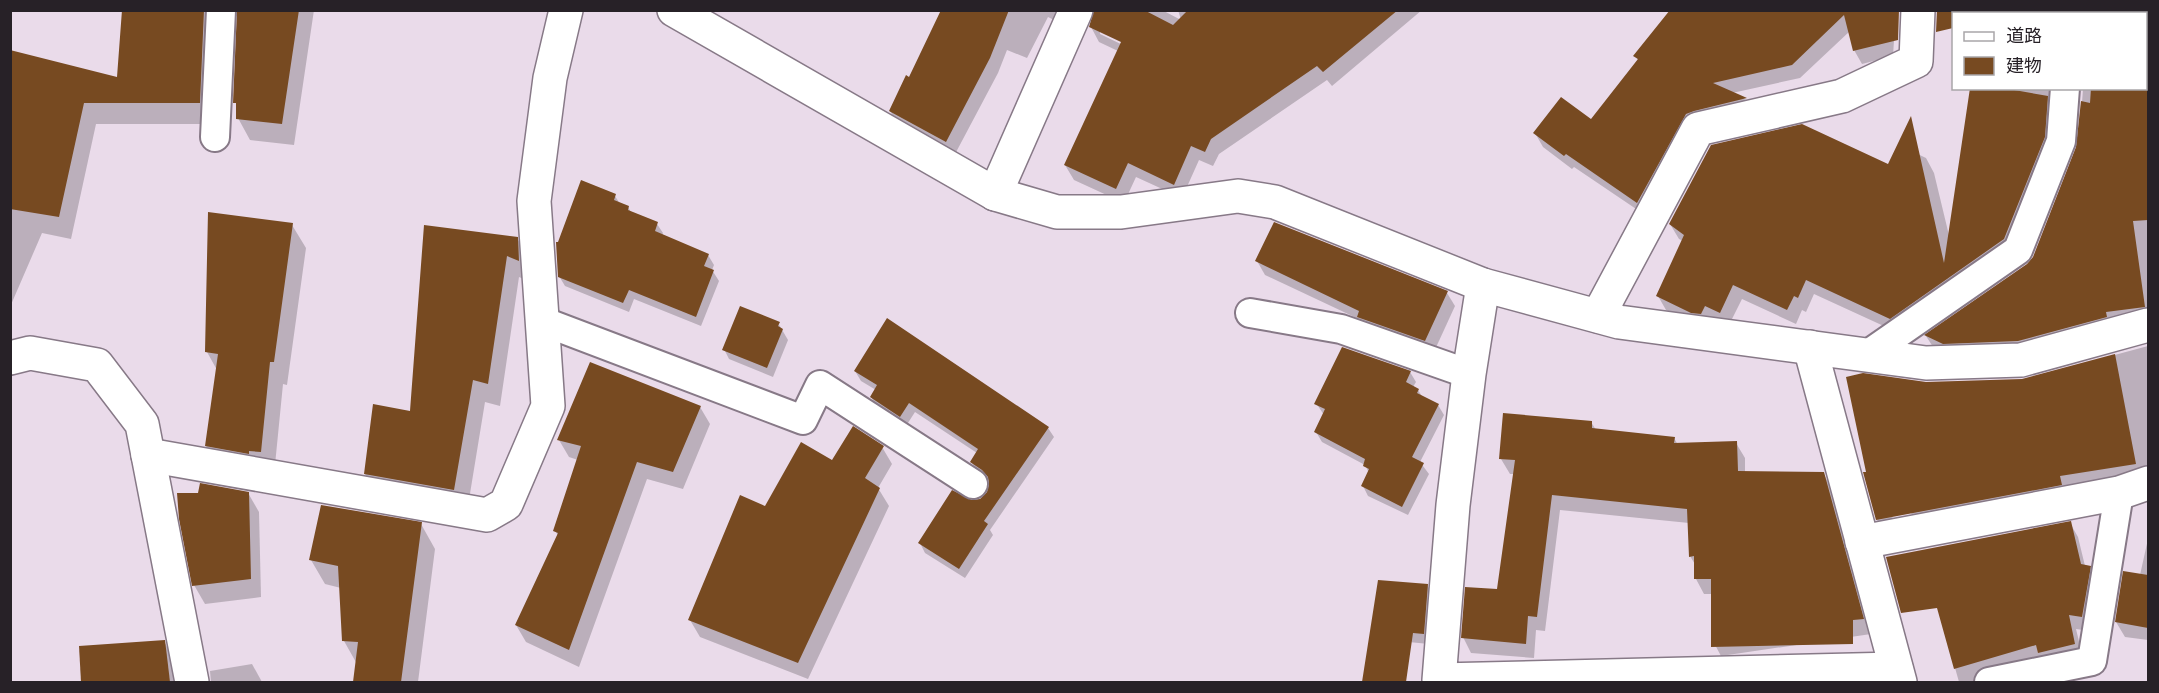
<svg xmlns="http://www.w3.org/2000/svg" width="2159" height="693" viewBox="0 0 2159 693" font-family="'IBM Plex Sans','Noto Sans JP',sans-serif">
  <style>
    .shadow { fill: #0003; fill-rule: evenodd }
    .building { fill: #774a21 }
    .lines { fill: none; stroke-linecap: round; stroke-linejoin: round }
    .lane-casing { stroke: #877987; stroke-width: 32 }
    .street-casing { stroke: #877987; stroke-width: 36 }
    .lane { stroke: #fff; stroke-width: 28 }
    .street { stroke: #fff; stroke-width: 33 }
  </style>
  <rect width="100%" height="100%" fill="#eadbea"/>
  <g class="shadow">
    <path d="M 124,10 L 314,10 L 294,145 L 250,140 L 238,118 L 238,107 L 235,102 L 239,16 L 227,17 L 212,124 L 96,124 L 71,239 L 42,233 L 10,307 L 10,51 L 118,79 Z"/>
    <path d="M 943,10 L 1073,10 L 1064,25 L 1048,17 L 1027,58 L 1007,50 L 998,73 L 954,156 L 899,126 L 890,111 L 910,79 Z"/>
    <path d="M 1095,10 L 1162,10 L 1181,20 L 1178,10 L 1422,10 L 1332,86 L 1327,80 L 1219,154 L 1213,166 L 1199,160 L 1182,198 L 1136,177 L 1124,203 L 1074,180 L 1065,165 L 1118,51 L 1099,42 L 1091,27 ZM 1100,30 L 1128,44 L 1127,47 L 1100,34 Z"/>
    <path d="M 1664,10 L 1896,10 L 1893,56 L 1862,64 L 1854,50 L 1850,31 L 1800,78 L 1732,93 L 1746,100 L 1753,112 L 1702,124 L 1645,215 L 1574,167 L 1572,169 L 1543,147 L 1535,133 L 1591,122 L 1638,60 L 1635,56 L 1669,13 Z"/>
    <path d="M 1966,10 L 2071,10 L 2068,14 L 1966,14 Z"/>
    <path d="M 2088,10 L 2148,10 L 2148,322 L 2027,356 L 1935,350 L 1926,336 L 2028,265 L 2035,257 L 2079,143 L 2083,89 L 2146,88 L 2146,14 L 2089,14 Z"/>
    <path d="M 1972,88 L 2065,88 L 2052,153 L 2012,254 L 1899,333 L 1814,294 L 1806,312 L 1802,310 L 1796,324 L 1742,299 L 1728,327 L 1700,327 L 1666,310 L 1658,296 L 1683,241 L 1679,239 L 1670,224 L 1889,166 L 1899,145 L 1926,158 L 1934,173 L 1953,252 Z"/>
    <path d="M 615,196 L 620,204 L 628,207 L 632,214 L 657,224 L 663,233 L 662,236 L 708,255 L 714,265 L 712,270 L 719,281 L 701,326 L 634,299 L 629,312 L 565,286 L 559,276 Z"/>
    <path d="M 292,225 L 306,248 L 287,385 L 283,384 L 274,475 L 220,469 L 206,446 L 217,370 L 207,352 Z"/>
    <path d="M 517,238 L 530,261 L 531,282 L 519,277 L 500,406 L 485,402 L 467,512 L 378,496 L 365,474 L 411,413 Z"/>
    <path d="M 1257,261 L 1447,293 L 1455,306 L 1433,354 L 1265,275 Z"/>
    <path d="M 778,323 L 788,340 L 773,377 L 729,359 L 724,349 Z"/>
    <path d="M 2148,346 L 2148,478 L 1920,528 L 1911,513 L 1926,383 L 2022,380 Z"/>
    <path d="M 855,371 L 1048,428 L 1054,437 L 990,530 L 993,535 L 965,578 L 925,553 L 920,543 L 971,502 L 981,500 L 988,493 L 990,481 L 977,472 L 972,462 L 977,453 L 915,412 L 906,426 L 877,407 L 871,397 L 876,390 L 861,381 Z"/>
    <path d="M 1410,372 L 1416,382 L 1413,387 L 1418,390 L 1423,398 L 1438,405 L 1444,415 L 1420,462 L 1429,474 L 1408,515 L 1368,496 L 1363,486 L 1369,473 L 1365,465 L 1322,442 L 1316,432 L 1324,415 L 1316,403 Z"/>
    <path d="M 700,407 L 710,424 L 683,489 L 647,479 L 579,667 L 526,642 L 516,625 L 558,536 L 555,530 L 578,460 L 569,457 L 559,440 Z"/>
    <path d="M 1591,422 L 1596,430 L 1674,438 L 1678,445 L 1736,443 L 1745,458 L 1745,473 L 1823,473 L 1832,489 L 1871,634 L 1721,656 L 1713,641 L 1713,594 L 1704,594 L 1696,579 L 1696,566 L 1690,556 L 1689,523 L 1560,510 L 1545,631 L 1536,630 L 1534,658 L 1471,653 L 1463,637 L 1499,591 L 1514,474 L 1510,474 L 1501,459 Z"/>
    <path d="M 882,447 L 892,464 L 878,488 L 889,506 L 808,679 L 700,637 L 690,620 L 765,508 L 833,463 Z"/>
    <path d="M 248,493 L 259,512 L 261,597 L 205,604 L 194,585 Z"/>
    <path d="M 1893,493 L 1892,538 L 1888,538 L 1877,520 Z"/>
    <path d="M 2070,523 L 2078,537 L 2085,566 L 2090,567 L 2098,581 L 2090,631 L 2076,629 L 2083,658 L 1989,682 L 1959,682 L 1922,551 Z"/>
    <path d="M 421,524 L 435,549 L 418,682 L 354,682 L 357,664 L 344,641 L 341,588 L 325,584 L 311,560 Z"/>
    <path d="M 2148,539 L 2148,640 L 2125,637 L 2116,622 L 2140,575 Z"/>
    <path d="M 1427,585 L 1433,595 L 1429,644 L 1378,639 Z"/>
    <path d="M 164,642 L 175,660 L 177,682 L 83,682 L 80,647 Z"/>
    <path d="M 252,664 L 262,682 L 211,682 L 210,671 Z"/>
  </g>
  <g class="building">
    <path d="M 122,10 L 204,10 L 200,103 L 84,103 L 59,217 L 10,209 L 10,50 L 117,77 Z"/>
    <path d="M 237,10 L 299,10 L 282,124 L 236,119 L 236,103 L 233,103 Z"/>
    <path d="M 941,10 L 1009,10 L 990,58 L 946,142 L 889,111 L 906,75 L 909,77 Z"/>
    <path d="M 1094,10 L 1144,10 L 1173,25 L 1188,10 L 1398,10 L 1323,72 L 1317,66 L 1211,139 L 1205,152 L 1191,146 L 1174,185 L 1128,163 L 1116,189 L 1064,165 L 1121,42 L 1089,27 Z"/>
    <path d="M 1670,10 L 1899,10 L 1898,40 L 1853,51 L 1844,15 L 1792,65 L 1713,83 L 1747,98 L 1694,111 L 1686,114 L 1637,203 L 1566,154 L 1564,156 L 1533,133 L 1561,97 L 1591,119 L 1638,59 L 1633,56 Z"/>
    <path d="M 1937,10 L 1957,10 L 1957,14 L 1953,14 L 1953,28 L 1936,32 Z"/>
    <path d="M 1970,88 L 2003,88 L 2048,96 L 2045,137 L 2004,239 L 1890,319 L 1806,280 L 1798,298 L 1794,296 L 1787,310 L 1733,285 L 1720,313 L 1705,306 L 1701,314 L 1691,313 L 1656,296 L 1684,235 L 1669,224 L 1711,145 L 1802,124 L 1888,164 L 1911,116 L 1944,263 Z"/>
    <path d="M 2091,88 L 2148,88 L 2148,220 L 2133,221 L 2145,307 L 2106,312 L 2107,317 L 2018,341 L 1943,344 L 1924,335 L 2027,264 L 2033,257 L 2076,147 L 2081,101 L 2090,103 Z"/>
    <path d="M 581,180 L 616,194 L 614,200 L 629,206 L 628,210 L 658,222 L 655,231 L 709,254 L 704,266 L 714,270 L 696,317 L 629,290 L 623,303 L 558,277 L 556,242 L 558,242 Z"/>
    <path d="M 208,212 L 293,223 L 274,362 L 270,362 L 261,452 L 249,451 L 249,454 L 205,446 L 218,354 L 205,352 Z"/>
    <path d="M 1274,222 L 1448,291 L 1425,341 L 1357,317 L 1359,311 L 1255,261 Z"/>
    <path d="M 424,225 L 518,237 L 519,261 L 507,256 L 488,384 L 473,380 L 454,490 L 364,474 L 373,404 L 410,411 Z"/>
    <path d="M 740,306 L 780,322 L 778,326 L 783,329 L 767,368 L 722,350 Z"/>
    <path d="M 887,318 L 1049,427 L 984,521 L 988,524 L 959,569 L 918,543 L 952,490 L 972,500 L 980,499 L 987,492 L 989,484 L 988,477 L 982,470 L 970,462 L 978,449 L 909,403 L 900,417 L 870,397 L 877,385 L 854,371 Z"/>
    <path d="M 1342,347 L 1411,371 L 1406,382 L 1419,389 L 1417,393 L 1439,404 L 1412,457 L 1424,463 L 1402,507 L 1361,486 L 1369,469 L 1363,466 L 1365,459 L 1314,432 L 1325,409 L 1314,404 Z"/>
    <path d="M 2115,354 L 2136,464 L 2060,476 L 2062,485 L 1876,520 L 1863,472 L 1866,472 L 1846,377 L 1863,373 L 1926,382 L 2022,379 Z"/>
    <path d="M 590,362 L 701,406 L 673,472 L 637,462 L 569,650 L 515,625 L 558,533 L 553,531 L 581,446 L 557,440 Z"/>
    <path d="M 1503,413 L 1592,421 L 1592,428 L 1675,437 L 1674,443 L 1737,441 L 1738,471 L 1824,472 L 1864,619 L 1853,620 L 1853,644 L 1711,647 L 1711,579 L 1694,579 L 1694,556 L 1689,557 L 1687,509 L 1552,495 L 1537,617 L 1528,616 L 1526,644 L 1461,638 L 1465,587 L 1497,589 L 1515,460 L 1499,459 Z"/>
    <path d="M 853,426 L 884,446 L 865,478 L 880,488 L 798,663 L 688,620 L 740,495 L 765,506 L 801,442 L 832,460 Z"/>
    <path d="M 200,483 L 249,492 L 251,579 L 192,586 L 179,519 L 177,493 L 198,493 Z"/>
    <path d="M 321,505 L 422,522 L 401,682 L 353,682 L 358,642 L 342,641 L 338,566 L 309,560 Z"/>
    <path d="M 2071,521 L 2081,564 L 2091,566 L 2082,617 L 2069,615 L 2075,644 L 2038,653 L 2036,645 L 1954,669 L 1937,608 L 1901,613 L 1886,557 Z"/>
    <path d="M 2123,571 L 2148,575 L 2148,628 L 2115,622 Z"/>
    <path d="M 1378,580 L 1428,584 L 1424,634 L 1413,633 L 1406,682 L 1362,682 Z"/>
    <path d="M 165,640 L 170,682 L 81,682 L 79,646 Z"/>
  </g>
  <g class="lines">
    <defs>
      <g id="lane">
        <path d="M 2071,14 L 2071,10"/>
        <path d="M 215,137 L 221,10"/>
        <path d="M 1250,313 L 1341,329 L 1469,374"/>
        <path d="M 542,321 L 803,420 L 820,385 L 973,484"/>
        <path d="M 1867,355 L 2018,250 L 2061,141 L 2065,88"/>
        <path d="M 1989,682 L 2092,661 L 2119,493"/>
      </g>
      <g id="street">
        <path d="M 674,10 L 995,194 L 1057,212 L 1121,212 L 1238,196 L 1275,202 L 1483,285 L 1619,322 L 1926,363 L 2021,360 L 2148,325"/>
        <path d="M 995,194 L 1076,10"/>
        <path d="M 1483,285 L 1469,374 L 1453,505 L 1439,680 L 1896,669"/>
        <path d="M 1598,316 L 1698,129 L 1842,96 L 1916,61 L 1918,10"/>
        <path d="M 1810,347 L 1900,682"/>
        <path d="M 10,358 L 30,353 L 97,365 L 142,424 L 192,682"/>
        <path d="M 148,455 L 487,515 L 506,504 L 548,406 L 534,201 L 550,78 L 566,10"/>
        <path d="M 1862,542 L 2119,493 L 2148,483"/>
      </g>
    </defs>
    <use href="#lane" class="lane-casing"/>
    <use href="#street" class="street-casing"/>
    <use href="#lane" class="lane"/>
    <use href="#street" class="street"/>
  </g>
  <rect width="2159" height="693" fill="none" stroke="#272127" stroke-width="24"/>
  <rect x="1952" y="12" width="195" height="78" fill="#ffffff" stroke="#a9a6a9" stroke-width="1.5"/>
  <rect x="1964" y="32" width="30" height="9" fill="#ffffff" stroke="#a9a6a9" stroke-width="1.5"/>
  <text x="2006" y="42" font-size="18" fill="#272127">道路</text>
  <rect x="1964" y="57" width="30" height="18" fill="#774a21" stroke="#a9a6a9" stroke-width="1.5"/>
  <text x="2006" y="72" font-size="18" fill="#272127">建物</text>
</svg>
